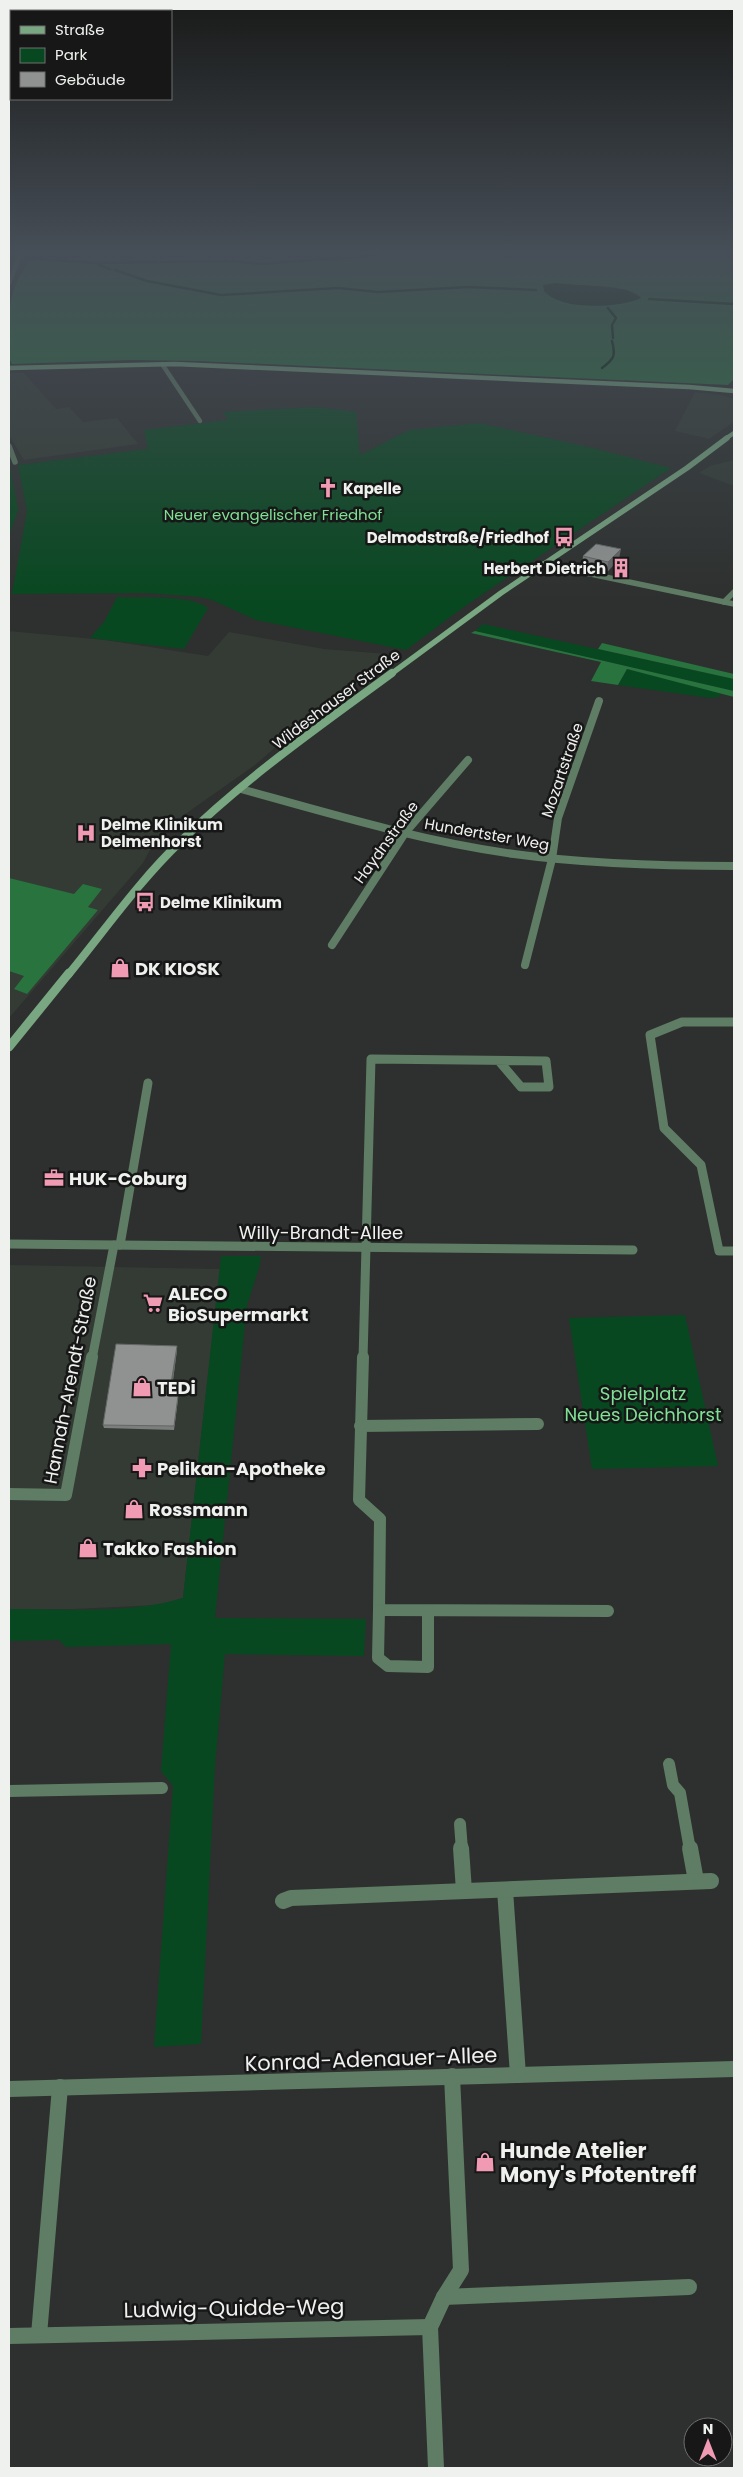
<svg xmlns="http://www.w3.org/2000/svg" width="743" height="2477" viewBox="0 0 743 2477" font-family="Poppins,sans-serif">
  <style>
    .built { fill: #333b34 }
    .green { fill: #084820 }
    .forest { fill: #28733e; fill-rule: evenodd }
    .water { fill: #00260c }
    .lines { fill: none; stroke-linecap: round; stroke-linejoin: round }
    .stream { stroke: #00260c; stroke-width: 2.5 }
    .minor-far5 { stroke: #5f7c64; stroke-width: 4.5 }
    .minor-far4 { stroke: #5f7c64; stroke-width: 5.5 }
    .minor-far3 { stroke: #5f7c64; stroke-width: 8 }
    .minor-far2 { stroke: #5f7c64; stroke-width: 9 }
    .minor-far1 { stroke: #5f7c64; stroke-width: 12 }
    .minor { stroke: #5f7c64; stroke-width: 16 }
    .secondary-far3 { stroke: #78a781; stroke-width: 4.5 }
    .secondary-far2 { stroke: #78a781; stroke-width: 5.5 }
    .secondary-far1 { stroke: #78a781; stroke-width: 8 }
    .secondary { stroke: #78a781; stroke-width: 9 }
    .wall { fill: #7b7e7c }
    .shaded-wall { fill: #646665 }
    .building { fill: #8f9290; stroke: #646665 }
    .labels { text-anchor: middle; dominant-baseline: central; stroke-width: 5; stroke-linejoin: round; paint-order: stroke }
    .far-poi-label { font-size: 15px; font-weight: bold; fill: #eff1ef; stroke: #161716; text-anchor: start }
    .far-park-label { font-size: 15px; fill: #7fe196; stroke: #161716 }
    .far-street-label { font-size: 15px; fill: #eff1ef; stroke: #161716 }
    .poi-label { font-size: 18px; font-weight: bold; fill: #eff1ef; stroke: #161716; text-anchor: start }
    .street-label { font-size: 18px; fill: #eff1ef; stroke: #161716 }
    .park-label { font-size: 18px; fill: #7fe196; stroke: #161716 }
    .near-street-label { font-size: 21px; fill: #eff1ef; stroke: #161716 }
    .near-poi-label { font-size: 21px; font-weight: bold; fill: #eff1ef; stroke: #161716; text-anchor: start }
  </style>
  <rect width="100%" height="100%" fill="#2d302e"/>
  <g class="built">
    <path d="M 9,373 L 24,373 L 56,409 L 69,407 L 83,422 L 117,418 L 138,444 L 24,460 L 9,435 Z"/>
    <path d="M 695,392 L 721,395 L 734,399 L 734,422 L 709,439 L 675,431 Z"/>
    <path d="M 734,460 L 734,486 L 699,473 L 710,466 Z"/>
    <path d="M 9,631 L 105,640 L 208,656 L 229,632 L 324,649 L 400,655 L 315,713 L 255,765 L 174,822 L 153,844 L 143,863 L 9,1018 Z"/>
    <path d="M 9,1265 L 220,1269 L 183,1598 L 159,1605 L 73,1609 L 9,1609 Z"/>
  </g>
  <g class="green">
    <path d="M 317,407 L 356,412 L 360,455 L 409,430 L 480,423 L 593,448 L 671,468 L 465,606 L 406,650 L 256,620 L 212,600 L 199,597 L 146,593 L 12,594 L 27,511 L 18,465 L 148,449 L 144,430 L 228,420 L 223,412 Z"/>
    <path d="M 9,462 L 18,510 L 9,536 Z"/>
    <path d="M 117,597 C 140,598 191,594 208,608 L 184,649 L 90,638 L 104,622 Z"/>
    <path d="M 483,624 L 734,679 L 734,691 L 475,631 Z"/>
    <path d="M 627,669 L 712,690 L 721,694 L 719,697 L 710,698 L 618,685 Z"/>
    <path d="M 221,1256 L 261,1256 L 259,1268 L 247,1305 L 215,1618 L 366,1619 L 364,1656 L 225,1654 L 215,1766 L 201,2044 L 154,2047 L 173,1786 L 161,1771 L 171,1644 L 66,1647 L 59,1640 L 9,1641 L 9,1609 C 62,1609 132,1614 183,1598 Z"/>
    <path d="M 685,1315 L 718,1466 L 592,1469 L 569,1318 Z"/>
  </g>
  <g class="forest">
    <path d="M 33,255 L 734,255 L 734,379 L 728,385 L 198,361 L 131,360 L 12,364 L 9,358 C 9,312 5,294 33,255 ZM 567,285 C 584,285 629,285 641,297 L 608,305 L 569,304 Z"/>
    <path d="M 475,631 L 734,691 L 734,697 L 627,669 L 618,685 L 591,681 L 601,662 L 471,633 Z"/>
    <path d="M 602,643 L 734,674 L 734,679 L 598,649 Z"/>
    <path d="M 9,878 L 74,894 L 83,884 L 102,889 L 88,907 L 98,910 L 27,994 L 14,989 L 24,976 L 9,971 Z"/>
  </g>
  <path class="water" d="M 555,283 L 615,288 L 627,290 L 641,298 C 620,308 561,311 544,291 L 543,285 Z"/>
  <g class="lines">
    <g class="stream">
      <path d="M 9,257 L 95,263 L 230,261 L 261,264 L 378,255"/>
      <path d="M 99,265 L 110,269"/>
      <path d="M 115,270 L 147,281 L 221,295 L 338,288 L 378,292 L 468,287 L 536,290"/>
      <path d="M 649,299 L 734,304"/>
      <path d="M 608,308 L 616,318 L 612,325 L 613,338"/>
      <path d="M 602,368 C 614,359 616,356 612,341"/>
    </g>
    <g class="minor-far5">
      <path d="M 9,283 L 20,255"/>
      <path d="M 162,364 L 200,421"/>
    </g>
    <g class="minor-far4">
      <path d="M 9,446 L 15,462"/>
      <path d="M 543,564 L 734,604"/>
      <path d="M 724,602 L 734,592"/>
    </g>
    <g class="minor-far3">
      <path d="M 241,789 C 331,814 421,841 514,854 C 587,864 660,866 734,866"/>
      <path d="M 332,945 L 405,833 L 468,760"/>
      <path d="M 525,965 L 552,859 L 558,818 L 599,701"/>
    </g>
    <g class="minor-far2">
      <path d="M 734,1022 L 682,1022 L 650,1035 L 664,1128 L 701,1165 L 719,1251 L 734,1251"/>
      <path d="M 9,1244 L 633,1250"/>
      <path d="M 120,1245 L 148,1083"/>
      <path d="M 92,1359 L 114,1245"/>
      <path d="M 363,1359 L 371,1059 L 546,1061 L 549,1087 L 521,1087 L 499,1061"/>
    </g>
    <g class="minor-far1">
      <path d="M 363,1357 L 359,1500 L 380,1519 L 379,1610 L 608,1611"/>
      <path d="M 360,1426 L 538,1424"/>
      <path d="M 9,1494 L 66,1495 L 92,1357"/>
      <path d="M 379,1610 L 378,1658 L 388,1666 L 428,1667 L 428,1611"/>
      <path d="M 669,1764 L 673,1785 L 680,1793 L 690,1850"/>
      <path d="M 9,1791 L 162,1788"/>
      <path d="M 460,1824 L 462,1850"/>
    </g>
    <g class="minor">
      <path d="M 461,1848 L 464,1891"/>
      <path d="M 690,1848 L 696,1881"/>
      <path d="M 505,1890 L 518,2075"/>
      <path d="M 283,1901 L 291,1898 L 711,1881"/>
      <path d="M 9,2089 L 734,2069"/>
      <path d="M 444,2297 L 689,2287"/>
      <path d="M 39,2335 L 60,2087"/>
      <path d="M 9,2336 L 430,2327"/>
      <path d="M 436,2468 L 430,2327 L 444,2297 L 461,2270 L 452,2076"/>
    </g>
    <g class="secondary-far3">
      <path d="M 9,368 L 175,364 L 689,387 L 734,391"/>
      <path d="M 725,439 L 734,433"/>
    </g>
    <path class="secondary-far2" d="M 391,674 L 501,593 L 687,468 L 727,438"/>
    <path class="secondary-far1" d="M 68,975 C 105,930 139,881 181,841 C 245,778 320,726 392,673"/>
    <path class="secondary" d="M 9,1047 L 69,973"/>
  </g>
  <g class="wall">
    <path d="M 583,556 L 619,559 L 607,572 L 582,566 Z"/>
    <path d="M 177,1346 L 177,1350 L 171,1396 L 178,1399 L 174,1430 L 104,1428 L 103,1425 Z"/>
  </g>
  <g class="shaded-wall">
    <path d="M 621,549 L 619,559 L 607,572 L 608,562 Z"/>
    <path d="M 177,1346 L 177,1350 L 170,1399 L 169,1396 Z"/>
  </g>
  <g class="building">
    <path d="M 596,544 L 621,549 L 608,562 L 583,556 Z"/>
    <path d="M 116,1344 L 177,1346 L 169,1396 L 178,1396 L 174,1426 L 103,1425 Z"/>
  </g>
  <linearGradient id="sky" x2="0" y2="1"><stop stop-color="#191a19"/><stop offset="0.42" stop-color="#464e57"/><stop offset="1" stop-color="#464e57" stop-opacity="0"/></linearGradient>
  <rect width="743" height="602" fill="url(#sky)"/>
  <defs>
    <symbol id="church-bare" viewBox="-9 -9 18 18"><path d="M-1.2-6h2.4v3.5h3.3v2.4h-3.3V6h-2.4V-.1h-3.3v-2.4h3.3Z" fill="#f09ab4" stroke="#161716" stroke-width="2.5" paint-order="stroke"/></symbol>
    <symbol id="bus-bare" viewBox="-9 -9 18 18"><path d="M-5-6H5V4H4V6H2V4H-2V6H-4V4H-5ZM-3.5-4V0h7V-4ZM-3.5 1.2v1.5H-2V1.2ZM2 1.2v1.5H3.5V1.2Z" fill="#f09ab4" stroke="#161716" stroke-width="2.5" paint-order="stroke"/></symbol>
    <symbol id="building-bare" viewBox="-9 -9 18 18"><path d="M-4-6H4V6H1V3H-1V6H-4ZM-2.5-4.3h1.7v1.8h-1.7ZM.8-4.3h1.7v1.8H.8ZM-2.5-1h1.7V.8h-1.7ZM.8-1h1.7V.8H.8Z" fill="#f09ab4" stroke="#161716" stroke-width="2.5" paint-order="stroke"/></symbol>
    <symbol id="hospital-bare" viewBox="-9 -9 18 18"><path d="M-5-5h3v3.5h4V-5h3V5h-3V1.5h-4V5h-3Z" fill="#f09ab4" stroke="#161716" stroke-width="2.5" paint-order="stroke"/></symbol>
    <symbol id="shop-bare" viewBox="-9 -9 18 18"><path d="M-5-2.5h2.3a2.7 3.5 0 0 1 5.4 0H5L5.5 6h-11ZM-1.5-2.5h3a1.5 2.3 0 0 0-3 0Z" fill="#f09ab4" stroke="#161716" stroke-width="2.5" paint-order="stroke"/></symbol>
    <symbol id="office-bare" viewBox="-9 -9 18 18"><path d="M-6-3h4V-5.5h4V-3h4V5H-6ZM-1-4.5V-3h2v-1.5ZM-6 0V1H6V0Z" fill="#f09ab4" stroke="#161716" stroke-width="2.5" paint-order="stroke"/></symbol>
    <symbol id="supermarket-bare" viewBox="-9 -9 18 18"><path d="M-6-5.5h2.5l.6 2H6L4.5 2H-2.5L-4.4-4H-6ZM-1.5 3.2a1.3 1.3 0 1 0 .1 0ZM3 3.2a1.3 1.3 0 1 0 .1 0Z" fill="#f09ab4" stroke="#161716" stroke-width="2.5" paint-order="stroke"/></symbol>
    <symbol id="pharmacy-bare" viewBox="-9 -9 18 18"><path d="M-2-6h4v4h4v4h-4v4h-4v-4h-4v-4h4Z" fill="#f09ab4" stroke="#161716" stroke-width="2.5" paint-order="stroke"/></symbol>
  </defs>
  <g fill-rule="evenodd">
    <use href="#church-bare" x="314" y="474" width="28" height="28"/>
    <use href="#bus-bare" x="550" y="523" width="28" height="28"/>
    <use href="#building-bare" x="607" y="554" width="28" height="28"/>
    <use href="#hospital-bare" x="72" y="819" width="28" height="28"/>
    <use href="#bus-bare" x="131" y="888" width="28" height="28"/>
    <use href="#shop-bare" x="106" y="954" width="28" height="28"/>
    <use href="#office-bare" x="40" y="1164" width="28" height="28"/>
    <use href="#supermarket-bare" x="139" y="1289" width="28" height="28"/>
    <use href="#shop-bare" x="128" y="1373" width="28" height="28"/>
    <use href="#pharmacy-bare" x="128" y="1454" width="28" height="28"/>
    <use href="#shop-bare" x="120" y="1495" width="28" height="28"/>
    <use href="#shop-bare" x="74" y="1534" width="28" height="28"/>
    <use href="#shop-bare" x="471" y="2148" width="28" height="28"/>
  </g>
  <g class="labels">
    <g class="far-poi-label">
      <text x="343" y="488">Kapelle</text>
      <text x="549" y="537" text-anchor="end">Delmodstraße/Friedhof</text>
      <text x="606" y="568" text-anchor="end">Herbert Dietrich</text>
      <text x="101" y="824">Delme Klinikum<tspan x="101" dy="17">Delmenhorst</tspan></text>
      <text x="160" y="902">Delme Klinikum</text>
    </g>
    <g class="far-park-label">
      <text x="273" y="514">Neuer evangelischer Friedhof</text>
    </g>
    <g class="far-street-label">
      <text transform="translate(336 699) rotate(-37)">Wildeshauser Straße</text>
      <text transform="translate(562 770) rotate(-71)">Mozartstraße</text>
      <text transform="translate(487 834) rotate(10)">Hundertster Weg</text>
      <text transform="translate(386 842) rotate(-54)">Haydnstraße</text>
    </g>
    <g class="poi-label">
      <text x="135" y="968">DK KIOSK</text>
      <text x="69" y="1178">HUK-Coburg</text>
      <text x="168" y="1293">ALECO<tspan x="168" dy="21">BioSupermarkt</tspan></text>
      <text x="157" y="1387">TEDi</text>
      <text x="157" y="1468">Pelikan-Apotheke</text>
      <text x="149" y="1509">Rossmann</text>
      <text x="103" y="1548">Takko Fashion</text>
    </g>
    <g class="street-label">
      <text x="321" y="1232">Willy-Brandt-Allee</text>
      <text transform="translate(70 1380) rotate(-79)">Hannah-Arendt-Straße</text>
    </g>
    <g class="park-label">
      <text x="643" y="1393">Spielplatz<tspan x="643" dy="21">Neues Deichhorst</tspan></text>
    </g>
    <g class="near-street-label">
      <text transform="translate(371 2059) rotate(-2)">Konrad-Adenauer-Allee</text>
      <text transform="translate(234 2308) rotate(-1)">Ludwig-Quidde-Weg</text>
    </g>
    <g class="near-poi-label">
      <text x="500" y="2150">Hunde Atelier<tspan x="500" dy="24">Mony's Pfotentreff</tspan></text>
    </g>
  </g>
  <rect width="743" height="2477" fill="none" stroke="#eff1ef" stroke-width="20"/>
  <rect x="10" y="10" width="162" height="90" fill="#161716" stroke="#6d6e6d"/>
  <rect x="20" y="26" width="25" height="8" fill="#78a781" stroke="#6d6e6d"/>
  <text x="55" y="35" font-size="15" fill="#eff1ef">Straße</text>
  <rect x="20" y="48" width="25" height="15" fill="#084820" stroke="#6d6e6d"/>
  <text x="55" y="60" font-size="15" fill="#eff1ef">Park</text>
  <rect x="20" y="72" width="25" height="15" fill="#8f9290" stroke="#6d6e6d"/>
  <text x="55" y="85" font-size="15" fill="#eff1ef">Gebäude</text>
  <g transform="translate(708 2442)"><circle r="24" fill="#161716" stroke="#6d6e6d"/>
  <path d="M0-4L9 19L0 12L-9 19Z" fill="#f09ab4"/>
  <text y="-8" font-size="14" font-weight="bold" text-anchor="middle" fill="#eff1ef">N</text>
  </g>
</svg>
